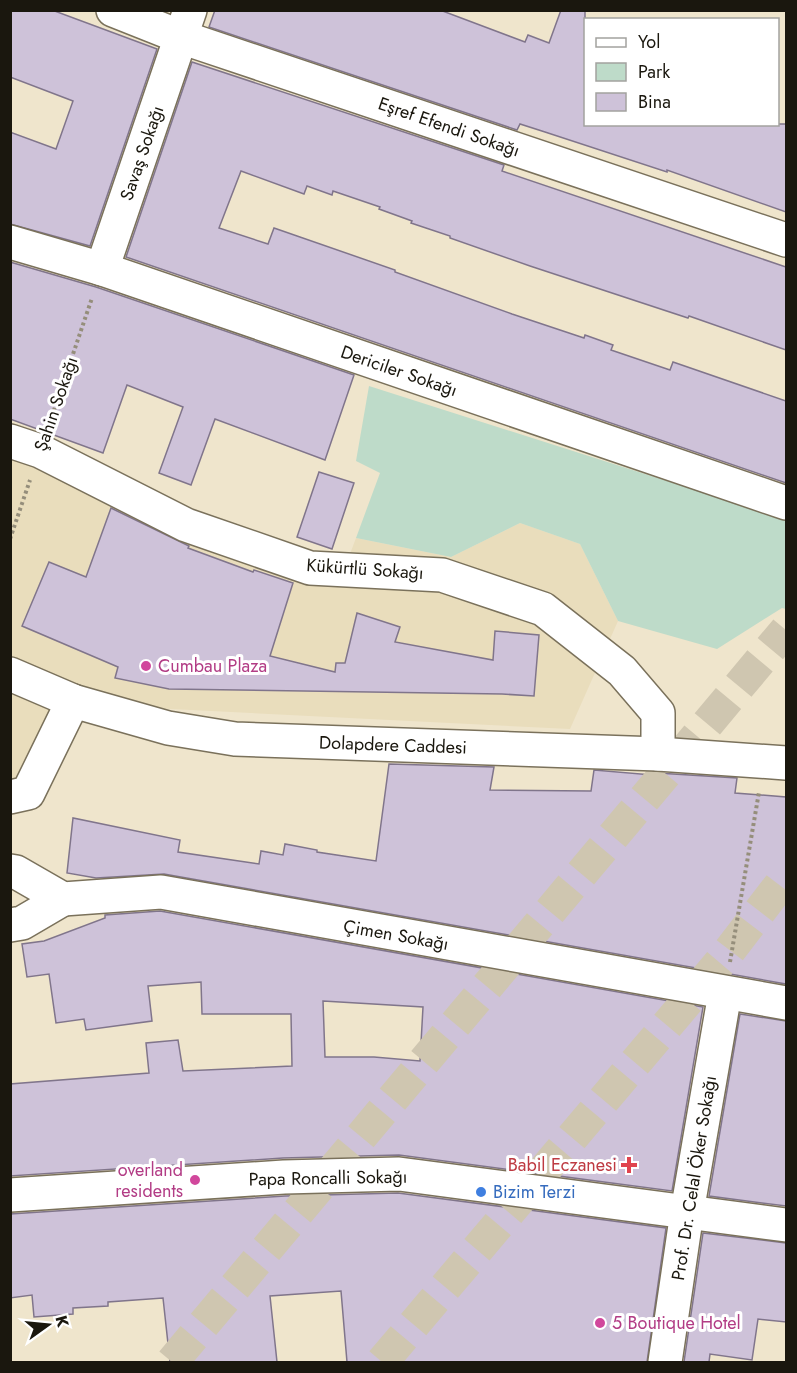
<svg xmlns="http://www.w3.org/2000/svg" width="797" height="1373" viewBox="0 0 797 1373" font-family="Jost,sans-serif">
  <style>
    .built { fill: #e9ddbc }
    .green { fill: #bedbc9 }
    .building { fill: #cec2d9; stroke: #80758b; stroke-width: 1.5; fill-rule: evenodd }
    .lines { fill: none; stroke-linecap: round; stroke-linejoin: round }
    .primary-tunnel { stroke: #cfc6b0; stroke-width: 33; stroke-dasharray: 33 16; stroke-linecap: butt }
    .minor-casing { stroke: #7a715b; stroke-width: 36 }
    .secondary-casing { stroke: #7a715b; stroke-width: 36 }
    .path { stroke: #958e7b; stroke-width: 4; stroke-dasharray: 3 3; stroke-linecap: butt }
    .minor { stroke: #fff; stroke-width: 33 }
    .secondary { stroke: #fff; stroke-width: 33 }
    .hotel-dot { fill: #d1479c; stroke: #fff; stroke-width: 2 }
    .health-dot { fill: #e0444e; stroke: #fff; stroke-width: 2 }
    .shop-dot { fill: #3f7fe0; stroke: #fff; stroke-width: 2 }
    .labels { text-anchor: middle; dominant-baseline: central; stroke-width: 6; stroke-linejoin: round; paint-order: stroke }
    .street-label { font-size: 18px; fill: #1a170e; stroke: #fff }
    .hotel-label { font-size: 18px; fill: #b23c85; stroke: #fff; text-anchor: start }
    .health-label { font-size: 18px; fill: #be3a42; stroke: #fff; text-anchor: end }
    .shop-label { font-size: 18px; fill: #366cbe; stroke: #fff; text-anchor: start }
  </style>
  <rect width="100%" height="100%" fill="#efe5cc"/>
  <path class="built" d="M 10,443 L 344,570 L 356,538 L 451,557 L 520,523 L 580,544 L 618,621 L 570,729 L 71,704 L 11,794 Z"/>
  <path class="green" d="M 369,386 L 786,519 L 786,609 L 782,608 L 717,649 L 618,621 L 580,544 L 520,523 L 451,557 L 356,538 L 380,473 L 356,461 Z"/>
  <g class="building">
    <path d="M 10,10 L 52,10 L 157,49 L 90,246 L 10,224 L 10,132 L 56,149 L 73,101 L 10,77 Z"/>
    <path d="M 215,10 L 440,10 L 525,42 L 528,35 L 549,43 L 561,10 L 585,10 L 585,124 L 786,124 L 786,212 L 667,170 L 667,172 L 545,132 L 520,124 L 517,130 L 209,27 Z"/>
    <path d="M 192,62 L 504,165 L 502,171 L 786,267 L 786,350 L 689,316 L 688,318 L 530,266 L 450,238 L 450,236 L 411,223 L 412,221 L 379,209 L 380,207 L 333,191 L 332,195 L 307,186 L 304,194 L 241,171 L 219,228 L 268,244 L 274,228 L 395,270 L 395,272 L 512,314 L 584,338 L 585,335 L 613,345 L 611,350 L 670,370 L 673,362 L 786,401 L 786,483 L 126,257 Z"/>
    <path d="M 10,262 L 96,287 L 354,375 L 325,460 L 215,419 L 191,485 L 159,473 L 183,407 L 127,385 L 103,453 L 10,419 Z"/>
    <path d="M 319,472 L 354,483 L 332,549 L 297,537 Z"/>
    <path d="M 111,508 L 189,546 L 188,548 L 253,572 L 254,570 L 293,583 L 270,656 L 335,672 L 336,663 L 345,663 L 357,613 L 400,627 L 395,642 L 493,660 L 495,631 L 539,635 L 534,696 L 502,694 L 169,689 L 115,678 L 118,667 L 22,626 L 49,562 L 86,577 Z"/>
    <path d="M 389,764 L 494,767 L 490,790 L 591,791 L 594,770 L 652,775 L 652,773 L 657,773 L 737,778 L 735,793 L 786,797 L 786,984 L 164,874 L 96,878 L 67,873 L 73,818 L 180,840 L 178,852 L 259,864 L 261,851 L 283,855 L 285,844 L 317,850 L 317,852 L 376,861 Z"/>
    <path d="M 160,911 L 703,1007 L 672,1191 L 399,1155 L 283,1158 L 10,1176 L 10,1084 L 149,1073 L 146,1043 L 178,1040 L 183,1071 L 292,1066 L 291,1014 L 202,1014 L 201,982 L 148,986 L 152,1021 L 86,1030 L 84,1019 L 56,1023 L 49,974 L 27,977 L 22,944 L 44,941 L 105,918 L 105,915 ZM 323,1001 L 423,1007 L 420,1061 L 374,1057 L 325,1057 Z"/>
    <path d="M 740,1014 L 786,1021 L 786,1206 L 709,1196 Z"/>
    <path d="M 398,1193 L 666,1228 L 647,1362 L 347,1362 L 341,1291 L 270,1296 L 277,1362 L 170,1362 L 163,1298 L 108,1302 L 108,1306 L 73,1308 L 73,1314 L 34,1317 L 32,1295 L 10,1298 L 10,1214 L 285,1196 Z"/>
    <path d="M 703,1233 L 786,1243 L 786,1322 L 758,1319 L 752,1360 L 710,1354 L 709,1362 L 684,1362 Z"/>
  </g>
  <g class="lines">
    <g class="primary-tunnel">
      <path d="M 172,1362 L 786,630"/>
      <path d="M 382,1362 L 723,959 L 786,877"/>
    </g>
    <defs>
      <g id="minor">
        <path d="M 113,10 L 181,37 L 786,240"/>
        <path d="M 10,242 L 102,269 L 786,503"/>
        <path d="M 102,269 L 190,10"/>
        <path d="M 10,441 L 40,451 L 186,525 L 310,568 L 442,575 L 543,609 L 622,671 L 658,713 L 658,754"/>
        <path d="M 10,797 L 28,793 L 73,701"/>
        <path d="M 10,871 L 16,872 L 63,899 L 161,892 L 786,1003"/>
        <path d="M 10,925 L 22,923 L 63,899"/>
        <path d="M 10,1195 L 284,1177 L 399,1174 L 786,1225"/>
        <path d="M 665,1362 L 687,1212 L 725,993"/>
      </g>
      <path id="secondary" d="M 10,674 L 73,701 L 168,728 L 235,739 L 658,754 L 786,763"/>
    </defs>
    <use href="#minor" class="minor-casing"/>
    <use href="#secondary" class="secondary-casing"/>
    <g class="path">
      <path d="M 50,422 L 92,298"/>
      <path d="M 10,539 L 30,480"/>
      <path d="M 730,962 L 759,792"/>
    </g>
    <use href="#minor" class="minor"/>
    <use href="#secondary" class="secondary"/>
  </g>
  <g class="hotel-dot">
    <circle cx="146" cy="666" r="6"/>
    <circle cx="195" cy="1180" r="6"/>
    <circle cx="600" cy="1323" r="6"/>
  </g>
  <path class="health-dot" d="M626 1156h6v6h6v6h-6v6h-6v-6h-6v-6h6z"/>
  <circle class="shop-dot" cx="481" cy="1192" r="6"/>
  <g class="labels">
    <g class="street-label">
      <text transform="translate(449 127) rotate(19)">Eşref Efendi Sokağı</text>
      <text transform="translate(142 153) rotate(-71)">Savaş Sokağı</text>
      <text transform="translate(399 371) rotate(19)">Dericiler Sokağı</text>
      <text transform="translate(56 404) rotate(-71)">Şahin Sokağı</text>
      <text transform="translate(365 569) rotate(4)">Kükürtlü Sokağı</text>
      <text transform="translate(393 745) rotate(2)">Dolapdere Caddesi</text>
      <text transform="translate(396 935) rotate(10)">Çimen Sokağı</text>
      <text transform="translate(328 1178) rotate(-1)">Papa Roncalli Sokağı</text>
      <text transform="translate(694 1178) rotate(-81)">Prof. Dr. Celal Öker Sokağı</text>
    </g>
    <g class="hotel-label">
      <text x="158" y="666">Cumbau Plaza</text>
      <text x="183" y="1170" text-anchor="end">overland<tspan x="183" dy="21">residents</tspan></text>
      <text x="612" y="1323">5 Boutique Hotel</text>
    </g>
    <g class="health-label">
      <text x="617" y="1165">Babil Eczanesi</text>
    </g>
    <g class="shop-label">
      <text x="493" y="1192">Bizim Terzi</text>
    </g>
  </g>
  <rect width="797" height="1373" fill="none" stroke="#1a170e" stroke-width="24"/>
  <rect x="584" y="18" width="195" height="108" fill="#ffffff" stroke="#a3a29f" stroke-width="1.5"/>
  <rect x="596" y="38" width="30" height="9" fill="#ffffff" stroke="#a3a29f" stroke-width="1.5"/>
  <text x="638" y="48" font-size="18" fill="#1a170e">Yol</text>
  <rect x="596" y="63" width="30" height="18" fill="#bedbc9" stroke="#a3a29f" stroke-width="1.5"/>
  <text x="638" y="78" font-size="18" fill="#1a170e">Park</text>
  <rect x="596" y="93" width="30" height="18" fill="#cec2d9" stroke="#a3a29f" stroke-width="1.5"/>
  <text x="638" y="108" font-size="18" fill="#1a170e">Bina</text>
  <g transform="translate(48 1325) rotate(75)" stroke="#ffffff" stroke-width="4.5" paint-order="stroke">
  <path d="M0-4.5L10 22L0 15L-10 22Z" fill="#1a170e"/>
  <text y="-9" font-size="16" font-weight="bold" text-anchor="middle" fill="#1a170e">K</text>
  </g>
</svg>
